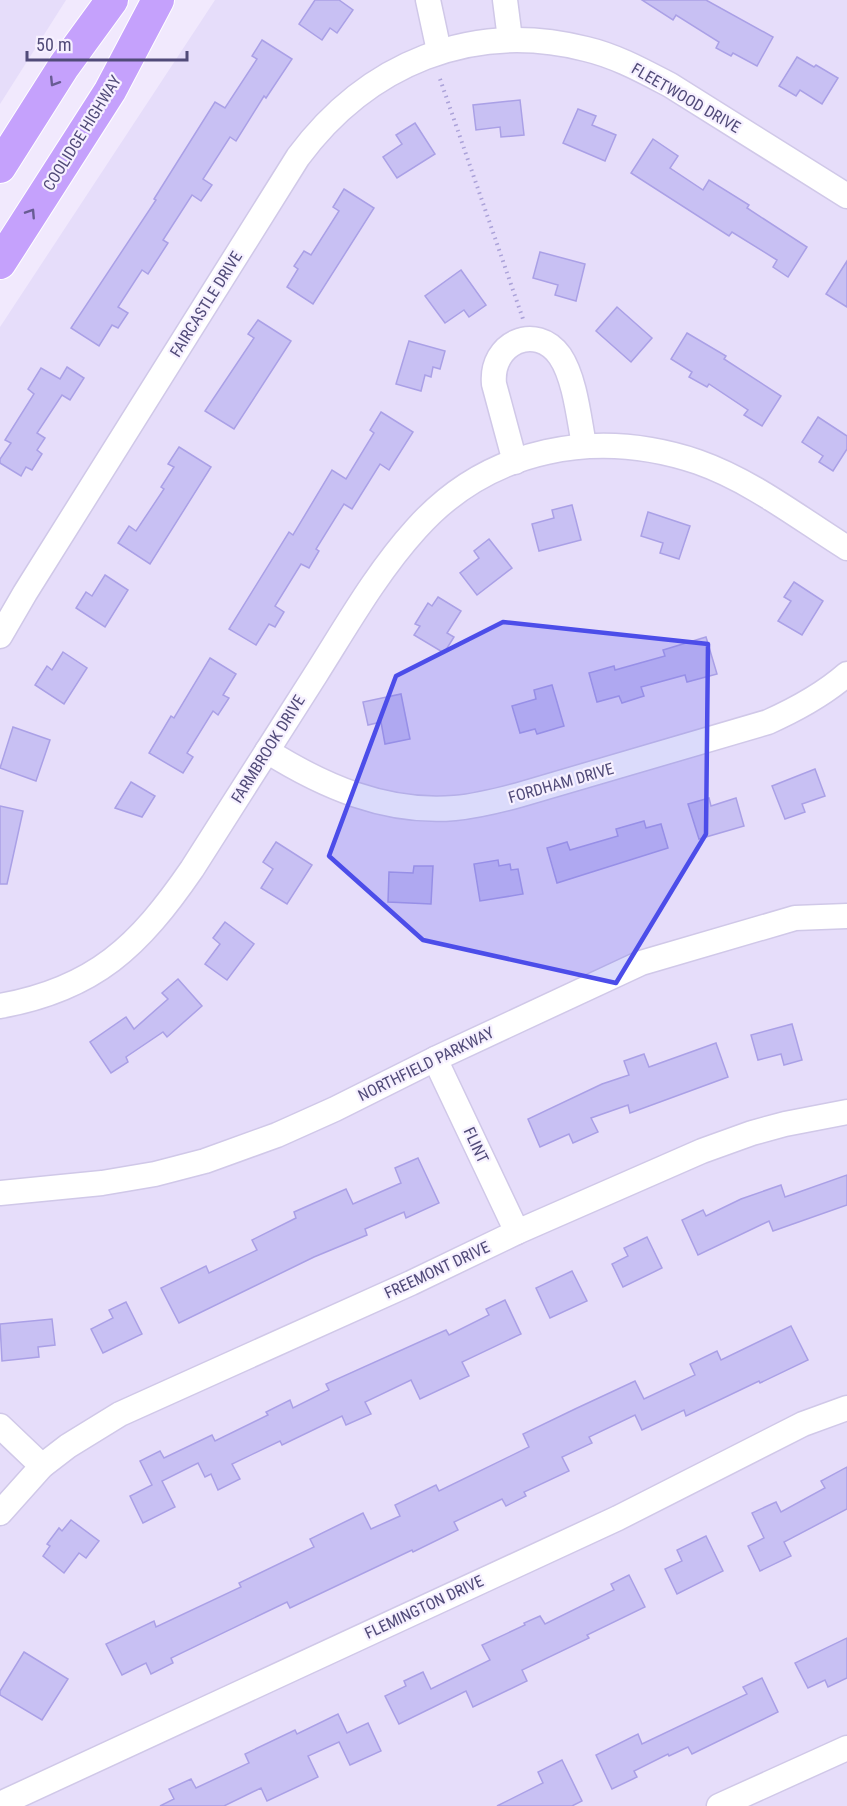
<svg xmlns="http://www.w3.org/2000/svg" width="847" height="1806" viewBox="0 0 847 1806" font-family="'Roboto Condensed',sans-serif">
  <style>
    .residential { fill: #e6ddfa }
    .building { fill: #c8c0f3; stroke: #aaa0e6; stroke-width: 1.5 }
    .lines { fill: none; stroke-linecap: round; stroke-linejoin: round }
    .minor-casing { stroke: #d0c8e8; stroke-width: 27 }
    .major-casing { stroke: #fff; stroke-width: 34 }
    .path { stroke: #aba2d9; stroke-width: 4; stroke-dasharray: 1.5 4.5; stroke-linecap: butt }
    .minor { stroke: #fff; stroke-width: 24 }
    .major { stroke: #c5a1fc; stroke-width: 32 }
    .oneway { stroke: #685c93 }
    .marked { fill: #4c4de9; fill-opacity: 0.2; stroke: #4c4de9; stroke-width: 4.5; stroke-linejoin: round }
    .labels { text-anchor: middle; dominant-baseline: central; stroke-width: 4.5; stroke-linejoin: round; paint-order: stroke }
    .street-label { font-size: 16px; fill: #514b79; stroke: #f6f0ff }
  </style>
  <rect width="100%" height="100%" fill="#f1e9fd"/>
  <g class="residential">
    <path d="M 0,0 L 66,0 L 0,104 Z"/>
    <path d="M 215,0 L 847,0 L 847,1806 L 0,1806 L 0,327 Z"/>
  </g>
  <g class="building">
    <path d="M 315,0 L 339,0 L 353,10 L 337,33 L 330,28 L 322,40 L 299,24 Z"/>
    <path d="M 642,0 L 706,0 L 773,37 L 757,66 L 733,53 L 731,56 L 716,48 L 719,42 L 676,15 L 673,20 Z"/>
    <path d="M 262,40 L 292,59 L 266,98 L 264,96 L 236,141 L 230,137 L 203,179 L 212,185 L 201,201 L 192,195 L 163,240 L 168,243 L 148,274 L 142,270 L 118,307 L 128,313 L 118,328 L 112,325 L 99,346 L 71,328 L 156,200 L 154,199 L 215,102 L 225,108 L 257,59 L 252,56 Z"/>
    <path d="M 797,57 L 814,67 L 816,65 L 838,78 L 822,104 L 800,90 L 796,96 L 779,86 Z"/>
    <path d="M 520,100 L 524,135 L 501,137 L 500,127 L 476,130 L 473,105 Z"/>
    <path d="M 578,109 L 596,116 L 592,125 L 616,135 L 605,161 L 563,143 Z"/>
    <path d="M 415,123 L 435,154 L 397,178 L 383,157 L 402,144 L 396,135 Z"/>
    <path d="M 653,139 L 678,156 L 670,168 L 703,190 L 709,180 L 749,205 L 747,208 L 807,247 L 788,277 L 773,267 L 777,260 L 732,232 L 729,236 L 631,173 Z"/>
    <path d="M 344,189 L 374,208 L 313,304 L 287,287 L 298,269 L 294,266 L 304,251 L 311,255 L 339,211 L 333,207 Z"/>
    <path d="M 540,252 L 585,264 L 576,301 L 555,295 L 558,285 L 533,278 Z"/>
    <path d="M 847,261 L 847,307 L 826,294 Z"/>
    <path d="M 461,270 L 486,305 L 469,317 L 464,310 L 445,323 L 425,296 Z"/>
    <path d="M 617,307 L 652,338 L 631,362 L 596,331 Z"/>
    <path d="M 258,320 L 291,341 L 234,429 L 205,411 L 254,338 L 248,334 Z"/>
    <path d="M 687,333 L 726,356 L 724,359 L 781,396 L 762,426 L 744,415 L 748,410 L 709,384 L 707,387 L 689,377 L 692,372 L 671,359 Z"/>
    <path d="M 409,341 L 445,351 L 440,369 L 433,367 L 431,377 L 425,375 L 421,391 L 396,384 Z"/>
    <path d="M 67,367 L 84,378 L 70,400 L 62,395 L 37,433 L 45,438 L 37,450 L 42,454 L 32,470 L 26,467 L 21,476 L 0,463 L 0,459 L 11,443 L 5,440 L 34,394 L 28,389 L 41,368 L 60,379 Z"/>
    <path d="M 381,412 L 413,432 L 389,470 L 380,464 L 352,509 L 344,504 L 316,549 L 319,551 L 309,568 L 301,564 L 275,606 L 284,612 L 275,627 L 269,624 L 256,645 L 229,629 L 289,532 L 293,535 L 332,470 L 346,479 L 374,433 L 370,430 Z"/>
    <path d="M 818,417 L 847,436 L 847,449 L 833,471 L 819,462 L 823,456 L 802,442 Z"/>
    <path d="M 179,447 L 211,467 L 150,564 L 118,543 L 129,526 L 136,531 L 164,489 L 161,487 L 174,467 L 168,464 Z"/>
    <path d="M 572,505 L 581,540 L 539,551 L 532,524 L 554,518 L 552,510 Z"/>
    <path d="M 648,512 L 690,526 L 679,559 L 660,553 L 663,543 L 641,536 Z"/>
    <path d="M 489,539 L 512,568 L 477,595 L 460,573 L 479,558 L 474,551 Z"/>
    <path d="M 105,575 L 128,590 L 105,627 L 76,608 L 86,592 L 92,596 Z"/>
    <path d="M 794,582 L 823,601 L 802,635 L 778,621 L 791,601 L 784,597 Z"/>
    <path d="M 438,597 L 461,611 L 447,633 L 454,637 L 444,653 L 414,635 L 420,626 L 415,624 L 428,603 L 432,606 Z"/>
    <path d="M 706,637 L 717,674 L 687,682 L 685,675 L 641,687 L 644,696 L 622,703 L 619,696 L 597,702 L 589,673 L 614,666 L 615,670 L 665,656 L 663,650 Z"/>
    <path d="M 63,652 L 87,668 L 64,704 L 35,685 L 47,666 L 52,670 Z"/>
    <path d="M 210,658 L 236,674 L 223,695 L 229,698 L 218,715 L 213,711 L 187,753 L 193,757 L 183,773 L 149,753 L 171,716 L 174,718 Z"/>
    <path d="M 552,685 L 564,726 L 537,734 L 535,729 L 520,733 L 512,706 L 536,699 L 534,690 Z"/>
    <path d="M 401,694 L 410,739 L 385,744 L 381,722 L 368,725 L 363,702 Z"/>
    <path d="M 13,727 L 50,740 L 36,781 L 0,768 Z"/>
    <path d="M 815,769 L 825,796 L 802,804 L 805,812 L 785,819 L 772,786 Z"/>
    <path d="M 131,782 L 155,796 L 142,817 L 115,808 Z"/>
    <path d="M 709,798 L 711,806 L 736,798 L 744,826 L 699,839 L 688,804 Z"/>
    <path d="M 0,806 L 23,811 L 7,884 L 0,884 Z"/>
    <path d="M 644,821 L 646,828 L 661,824 L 668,848 L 557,883 L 547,848 L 567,842 L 570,850 L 618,836 L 616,829 Z"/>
    <path d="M 276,842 L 312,865 L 287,904 L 261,888 L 273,869 L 263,862 Z"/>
    <path d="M 498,860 L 499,866 L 510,864 L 511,870 L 518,869 L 523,894 L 480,901 L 474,864 Z"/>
    <path d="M 414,866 L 433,866 L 431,904 L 388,902 L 389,872 L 413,873 Z"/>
    <path d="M 225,922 L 254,944 L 227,980 L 205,964 L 220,944 L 213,938 Z"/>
    <path d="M 178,979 L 202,1006 L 167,1037 L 163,1032 L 126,1057 L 128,1062 L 111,1073 L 90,1042 L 126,1017 L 134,1029 L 168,999 L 162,993 Z"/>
    <path d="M 792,1024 L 802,1060 L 784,1065 L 781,1054 L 758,1060 L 751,1035 Z"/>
    <path d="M 716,1043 L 728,1077 L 630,1113 L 628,1105 L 591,1118 L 598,1132 L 573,1143 L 569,1134 L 540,1147 L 528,1119 L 602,1084 L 629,1075 L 624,1061 L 644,1054 L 649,1067 Z"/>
    <path d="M 418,1158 L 439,1203 L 406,1218 L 404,1212 L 365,1229 L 367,1235 L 314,1257 L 179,1323 L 161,1288 L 206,1266 L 209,1273 L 257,1250 L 252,1240 L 296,1218 L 294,1212 L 346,1189 L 353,1204 L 401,1183 L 395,1168 Z"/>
    <path d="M 847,1175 L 847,1205 L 773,1231 L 769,1221 L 698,1255 L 682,1220 L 703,1210 L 706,1216 L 741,1199 L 781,1185 L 785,1197 Z"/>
    <path d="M 647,1237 L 662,1268 L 623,1287 L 612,1264 L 628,1256 L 624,1248 Z"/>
    <path d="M 572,1271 L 587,1301 L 550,1318 L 536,1288 Z"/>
    <path d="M 505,1300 L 521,1334 L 462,1362 L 469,1376 L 420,1399 L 411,1380 L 365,1402 L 371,1414 L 346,1425 L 342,1416 L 282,1445 L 280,1441 L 232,1464 L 240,1479 L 218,1490 L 211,1474 L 205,1477 L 198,1463 L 162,1481 L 175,1507 L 143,1523 L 130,1496 L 152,1485 L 140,1461 L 160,1451 L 164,1458 L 212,1435 L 215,1441 L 268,1415 L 266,1412 L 290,1400 L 293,1408 L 329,1390 L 326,1384 L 446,1330 L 449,1335 L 489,1315 L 486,1309 Z"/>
    <path d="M 126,1302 L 142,1334 L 103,1353 L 91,1329 L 113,1318 L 109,1310 Z"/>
    <path d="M 52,1319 L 55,1345 L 38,1347 L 39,1357 L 2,1361 L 0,1324 Z"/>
    <path d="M 791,1326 L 808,1360 L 760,1383 L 759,1381 L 686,1416 L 684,1410 L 642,1430 L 635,1415 L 589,1437 L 592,1443 L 562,1457 L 569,1471 L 524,1492 L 526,1496 L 506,1506 L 502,1499 L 454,1522 L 458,1530 L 413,1552 L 412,1550 L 290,1608 L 287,1602 L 171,1658 L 173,1663 L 151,1674 L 146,1663 L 122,1675 L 106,1644 L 154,1621 L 156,1627 L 241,1587 L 239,1583 L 314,1547 L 310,1539 L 363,1513 L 371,1529 L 400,1516 L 395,1505 L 436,1485 L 439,1491 L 529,1447 L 523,1434 L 575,1409 L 635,1381 L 644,1399 L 695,1375 L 690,1364 L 717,1351 L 721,1360 Z"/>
    <path d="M 847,1467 L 847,1509 L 784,1542 L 791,1556 L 760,1571 L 748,1546 L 764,1538 L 752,1513 L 776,1502 L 781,1512 L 825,1488 L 821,1481 Z"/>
    <path d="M 71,1520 L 99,1541 L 86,1558 L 79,1553 L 64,1573 L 43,1556 L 50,1546 L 47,1544 L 59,1528 L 62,1531 Z"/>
    <path d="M 706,1536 L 723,1571 L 677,1594 L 665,1569 L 682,1561 L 677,1550 Z"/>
    <path d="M 629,1575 L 645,1607 L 587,1635 L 589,1638 L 522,1670 L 527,1681 L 473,1707 L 466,1691 L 399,1724 L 385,1696 L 406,1686 L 404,1681 L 423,1672 L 431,1689 L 490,1660 L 482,1645 L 525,1625 L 524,1623 L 540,1616 L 545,1624 L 614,1590 L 611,1584 Z"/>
    <path d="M 847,1638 L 847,1678 L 828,1687 L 825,1680 L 808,1688 L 795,1663 Z"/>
    <path d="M 24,1652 L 68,1679 L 42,1720 L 0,1695 L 0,1691 Z"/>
    <path d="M 762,1678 L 778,1712 L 692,1754 L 688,1747 L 669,1756 L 668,1754 L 634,1771 L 637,1777 L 612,1789 L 596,1755 L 638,1734 L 642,1744 L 747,1694 L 743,1687 Z"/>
    <path d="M 338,1714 L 347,1733 L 368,1723 L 381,1751 L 350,1765 L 339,1742 L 308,1756 L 318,1777 L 267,1801 L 261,1788 L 224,1806 L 160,1806 L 174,1799 L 169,1789 L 191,1779 L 196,1788 L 249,1763 L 245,1754 L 295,1730 L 297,1734 Z"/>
    <path d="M 562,1760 L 582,1801 L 572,1806 L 497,1806 L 543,1783 L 538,1772 Z"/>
  </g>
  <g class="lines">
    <defs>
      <g id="minor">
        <path d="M 428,0 L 439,51"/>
        <path d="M 505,0 L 510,39"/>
        <path d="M 515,462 L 494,384 C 490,343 536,322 560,356 C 575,378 579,419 584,445"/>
        <path d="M 0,636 L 25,593 L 298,157 C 367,64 472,20 586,49 C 616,56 643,71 670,85 L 847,196"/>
        <path d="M 267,751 C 323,786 386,814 455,808 C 477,806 497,801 519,795 L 768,722 C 797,709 823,695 847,674"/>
        <path d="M 0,1006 C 95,989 139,946 192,869 C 233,804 274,739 316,674 C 347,625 377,572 416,529 C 489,447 597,428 698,462 C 752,481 799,518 847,548"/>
        <path d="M 435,1059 L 517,1232"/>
        <path d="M 0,1193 L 102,1183 L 155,1174 L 205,1161 L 277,1135 L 335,1109 L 435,1059 L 641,963 L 795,918 L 847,916"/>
        <path d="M 0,1426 L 42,1466"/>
        <path d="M 0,1513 L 42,1466 L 68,1446 L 120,1414 L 411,1283 L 517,1232 L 702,1151 L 752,1133 L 785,1124 L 847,1112"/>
        <path d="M 0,1804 L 618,1518 L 803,1424 L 847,1408"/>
        <path d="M 719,1806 L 847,1748"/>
      </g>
      <g id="major">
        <path d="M 0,167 L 64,66 L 112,0"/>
        <path d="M 0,263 L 110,91 L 158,0"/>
      </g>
    </defs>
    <use href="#minor" class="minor-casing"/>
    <use href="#major" class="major-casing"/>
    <path class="path" d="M 440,79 L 523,319"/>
    <use href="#minor" class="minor"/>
    <use href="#major" class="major"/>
  </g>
  <defs><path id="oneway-chevron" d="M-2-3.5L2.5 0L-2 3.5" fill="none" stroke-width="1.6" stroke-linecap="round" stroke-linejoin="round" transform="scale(1.5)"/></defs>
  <g class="oneway">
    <use href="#oneway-chevron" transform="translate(54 82) rotate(122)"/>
    <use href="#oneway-chevron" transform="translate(31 213) rotate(-57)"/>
  </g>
  <path class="marked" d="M 503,622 L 708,644 L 706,834 L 616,983 L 423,940 L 329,856 L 396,676 Z"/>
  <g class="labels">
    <g class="street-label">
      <text transform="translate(686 98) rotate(30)">FLEETWOOD DRIVE</text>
      <text transform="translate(82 133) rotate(-58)">COOLIDGE HIGHWAY</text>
      <text transform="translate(206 304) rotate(-58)">FAIRCASTLE DRIVE</text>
      <text transform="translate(268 749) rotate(-58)">FARMBROOK DRIVE</text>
      <text transform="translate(561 783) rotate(-16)">FORDHAM DRIVE</text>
      <text transform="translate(426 1064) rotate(-26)">NORTHFIELD PARKWAY</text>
      <text transform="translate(476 1145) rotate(65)">FLINT</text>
      <text transform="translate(437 1270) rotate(-25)">FREEMONT DRIVE</text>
      <text transform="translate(424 1607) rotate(-25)">FLEMINGTON DRIVE</text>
    </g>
  </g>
  <path d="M27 51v9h160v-9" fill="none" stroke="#514b79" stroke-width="3"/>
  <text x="36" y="51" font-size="18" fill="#514b79" stroke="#f6f0ff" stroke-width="4.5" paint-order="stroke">50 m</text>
</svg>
